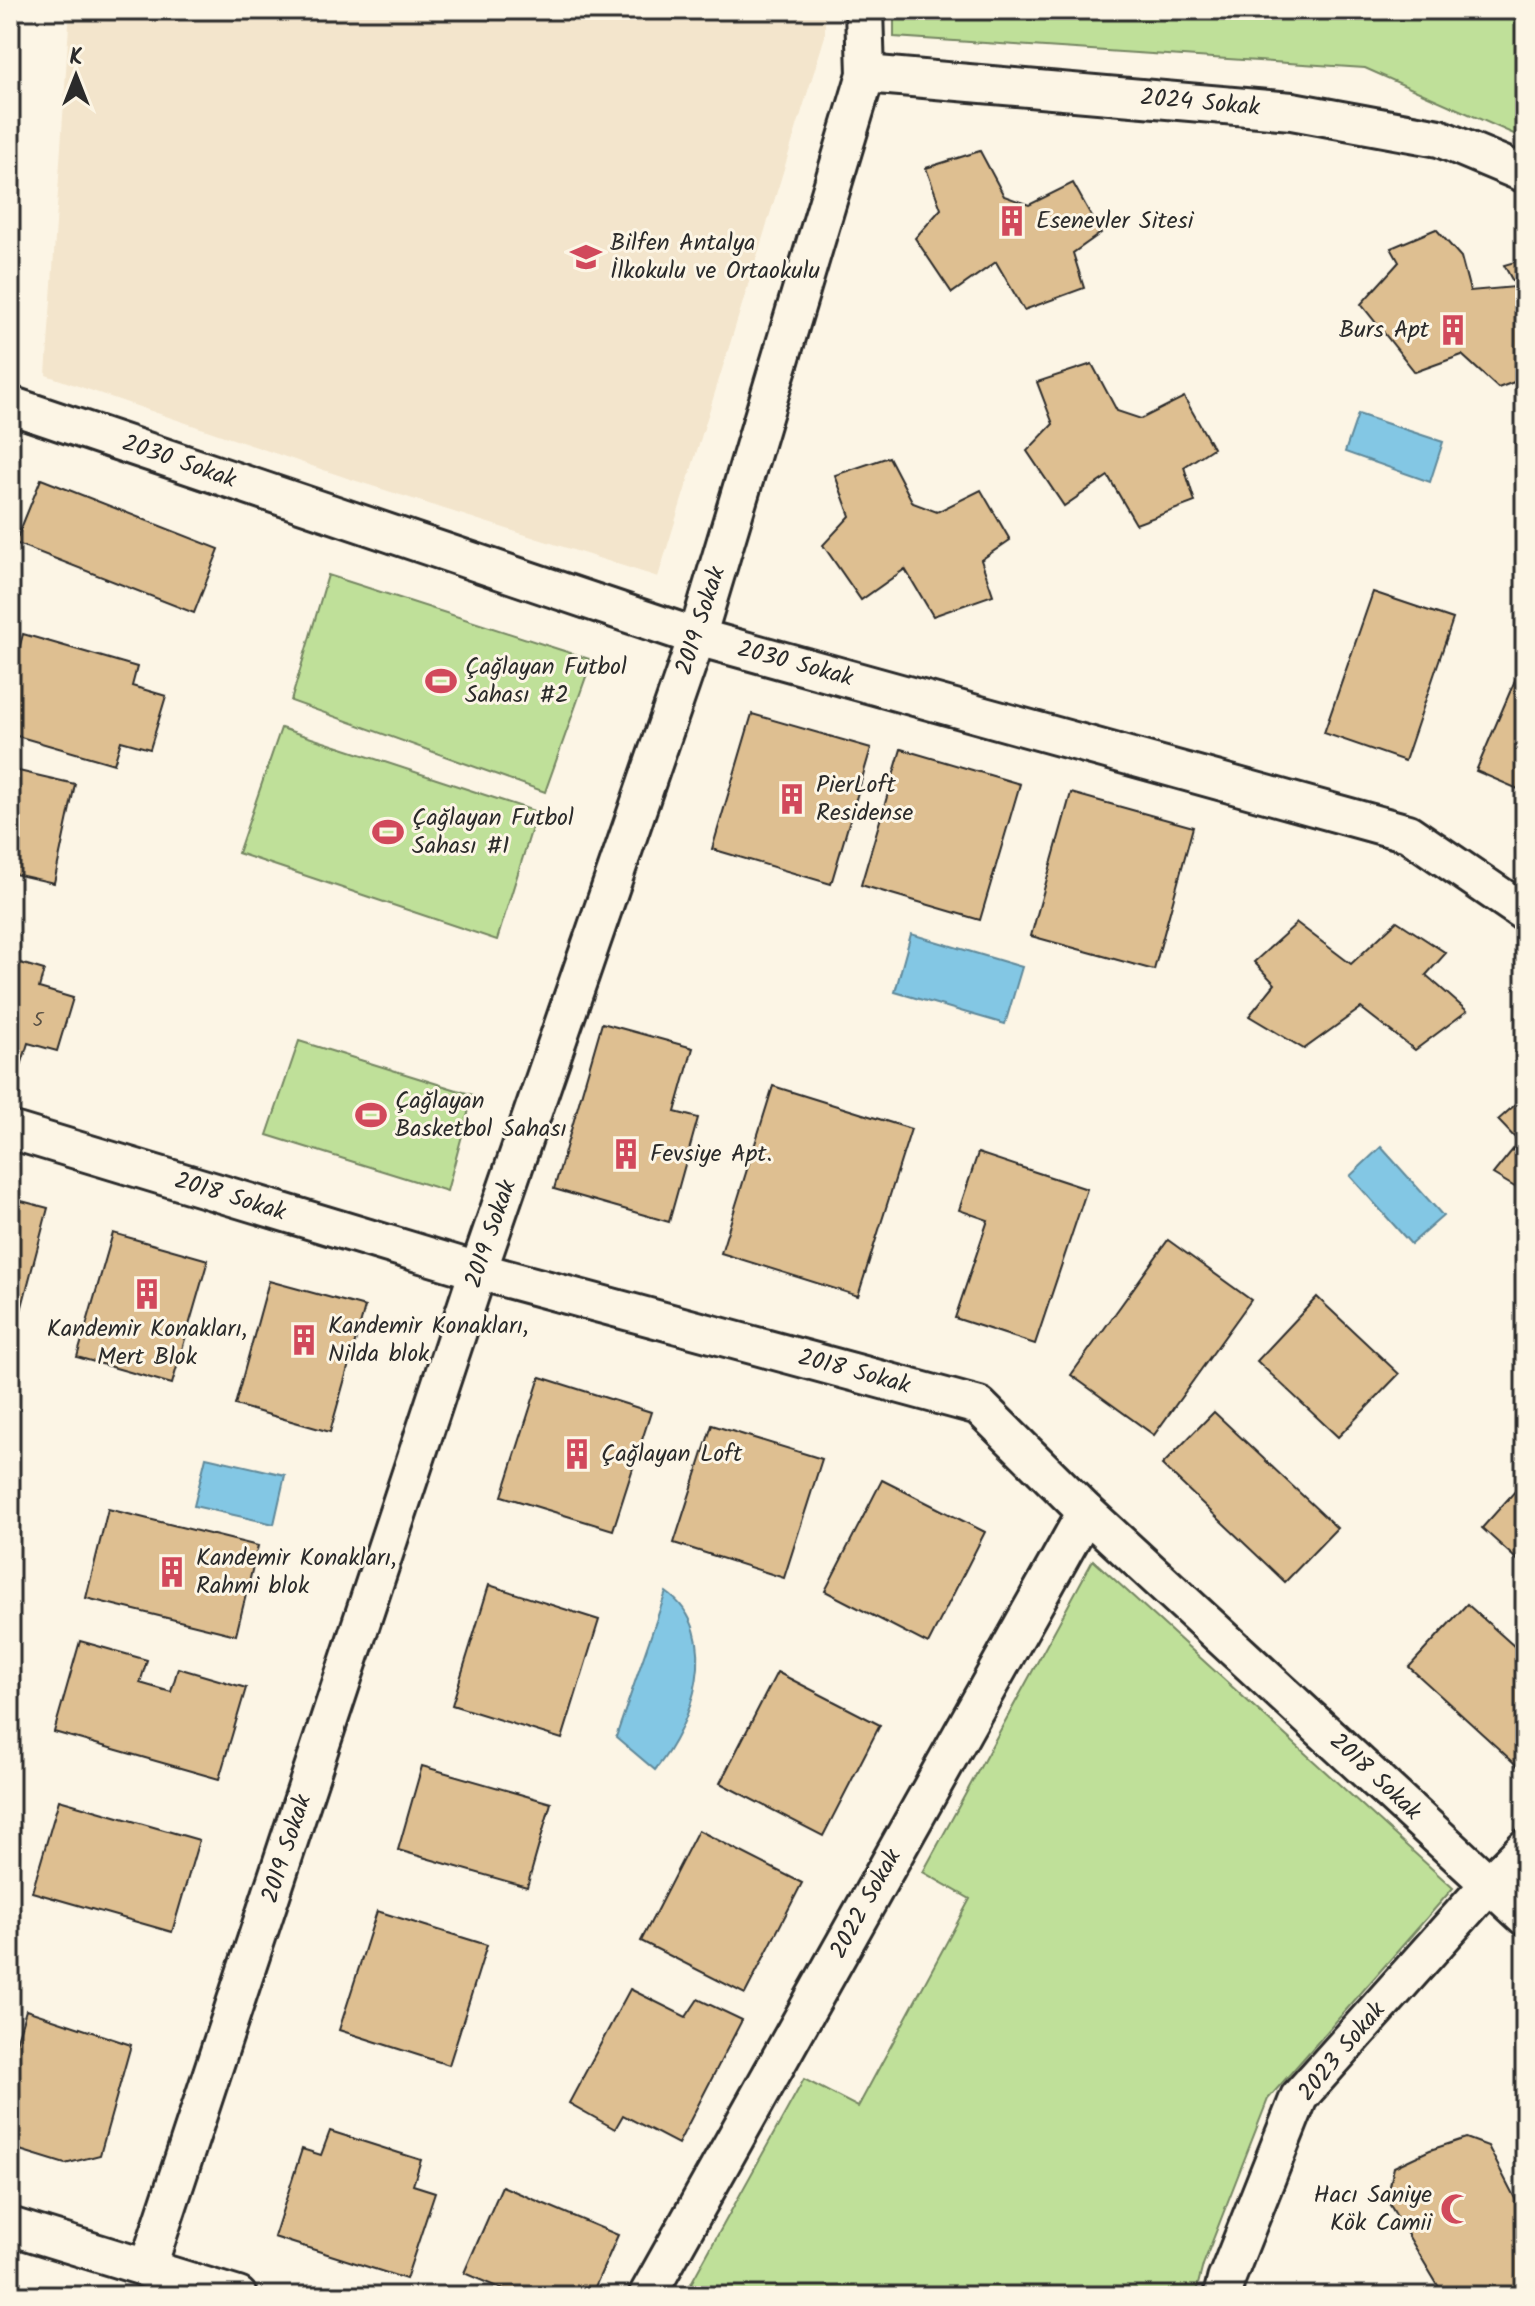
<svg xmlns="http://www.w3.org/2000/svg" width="1535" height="2306" viewBox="0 0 1535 2306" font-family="Kalam,sans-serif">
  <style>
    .built { fill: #f3e5cc }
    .green { fill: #bfe099; stroke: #758662; stroke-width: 2 }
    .water { fill: #83c7e4; stroke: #60899a; stroke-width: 2 }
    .building { fill: #debf91; stroke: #2b2b2b; stroke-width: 2 }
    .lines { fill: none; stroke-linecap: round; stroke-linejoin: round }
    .minor-casing { stroke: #2b2b2b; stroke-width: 42 }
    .minor { stroke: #fcf5e5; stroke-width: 36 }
    .labels { text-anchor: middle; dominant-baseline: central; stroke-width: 6; stroke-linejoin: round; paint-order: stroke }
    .number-label { font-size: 20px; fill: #585044 }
    .street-label { font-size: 24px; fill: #2b2b2b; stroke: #fcf5e5 }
    .poi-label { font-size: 24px; fill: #2b2b2b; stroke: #fcf5e5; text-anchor: start }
  </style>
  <rect width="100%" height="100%" fill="#fcf5e5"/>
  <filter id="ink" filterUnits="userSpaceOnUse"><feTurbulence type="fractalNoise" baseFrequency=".0125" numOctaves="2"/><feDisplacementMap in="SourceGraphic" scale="16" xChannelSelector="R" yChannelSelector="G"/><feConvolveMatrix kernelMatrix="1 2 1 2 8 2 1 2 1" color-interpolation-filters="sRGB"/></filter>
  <g filter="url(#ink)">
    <path class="built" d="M 70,10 L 825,10 L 825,36 L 658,577 L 347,478 L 46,375 Z"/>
    <g class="green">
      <path d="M 894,10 L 1525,10 L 1525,139 L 1365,68 L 894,37 Z"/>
      <path d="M 328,575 L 592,660 L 545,792 L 291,701 Z"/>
      <path d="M 281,728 L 537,812 L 497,940 L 238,853 Z"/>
      <path d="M 299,1041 L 473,1095 L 447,1191 L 267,1135 Z"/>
      <path d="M 1093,1560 L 1453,1888 L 1268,2099 L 1203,2265 L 1195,2296 L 684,2296 L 804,2079 L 858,2107 L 970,1899 L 923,1872 Z"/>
    </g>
    <g class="water">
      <path d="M 1358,414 L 1443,442 L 1430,482 L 1345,452 Z"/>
      <path d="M 911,934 L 1022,967 L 1005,1024 L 895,992 Z"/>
      <path d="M 1381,1147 L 1443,1216 L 1411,1244 L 1350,1176 Z"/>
      <path d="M 206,1457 L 285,1475 L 274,1524 L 194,1506 Z"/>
      <path d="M 666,1592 C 725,1633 692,1726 655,1770 L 616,1737 Z"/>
    </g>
    <g class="building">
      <path d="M 980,151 L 1004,196 L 1029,205 L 1073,183 L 1101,233 L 1073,253 L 1084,288 L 1024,310 L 996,262 L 952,293 L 915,238 L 941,209 L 926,168 Z"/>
      <path d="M 1436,229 L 1461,257 L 1470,291 L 1516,287 L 1504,265 L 1525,259 L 1525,378 L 1498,388 L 1462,355 L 1415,372 L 1361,304 L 1399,262 L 1391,248 Z"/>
      <path d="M 1092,364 L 1117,411 L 1141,419 L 1184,397 L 1213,448 L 1184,467 L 1195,502 L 1136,524 L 1108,476 L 1064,506 L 1027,451 L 1053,424 L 1037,382 Z"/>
      <path d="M 889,457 L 913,503 L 937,512 L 981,490 L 1010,540 L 981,560 L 993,595 L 933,616 L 905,569 L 861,600 L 823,545 L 850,516 L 835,475 Z"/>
      <path d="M 41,479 L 219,549 L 194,613 L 15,543 Z"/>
      <path d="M 1373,592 L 1453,619 L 1405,761 L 1324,733 Z"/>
      <path d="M 23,634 L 137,667 L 132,686 L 166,696 L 150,749 L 121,741 L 114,764 L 10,734 L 10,662 L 15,664 Z"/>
      <path d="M 1525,657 L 1525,792 L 1476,771 Z"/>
      <path d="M 752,714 L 871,748 L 831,884 L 712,849 Z"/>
      <path d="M 901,749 L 1020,784 L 980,920 L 861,885 Z"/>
      <path d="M 10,769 L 75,784 L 54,883 L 10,873 Z"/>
      <path d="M 1071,793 L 1193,827 L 1154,970 L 1031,936 Z"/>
      <path d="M 1397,921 L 1446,953 L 1426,975 L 1467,1011 L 1415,1050 L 1361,1008 L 1304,1049 L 1249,1016 L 1275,984 L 1254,962 L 1297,923 L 1351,964 Z"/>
      <path d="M 10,960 L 44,970 L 39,988 L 73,998 L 57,1051 L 28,1043 L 21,1066 L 10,1063 Z"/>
      <path d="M 602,1023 L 693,1048 L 675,1112 L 698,1118 L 669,1222 L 554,1189 Z"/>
      <path d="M 773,1086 L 911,1129 L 858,1296 L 721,1253 Z"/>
      <path d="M 1525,1096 L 1525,1193 L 1493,1174 L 1519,1142 L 1498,1120 Z"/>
      <path d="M 978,1153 L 1087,1189 L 1035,1344 L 955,1318 L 988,1220 L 959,1210 Z"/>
      <path d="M 10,1198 L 48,1208 L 13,1341 L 10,1341 Z"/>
      <path d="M 113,1233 L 208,1260 L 172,1384 L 77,1357 Z"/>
      <path d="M 1168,1240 L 1251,1300 L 1154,1435 L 1071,1375 Z"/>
      <path d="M 269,1281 L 365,1307 L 330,1432 L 235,1405 Z"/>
      <path d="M 1317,1297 L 1399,1374 L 1338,1437 L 1257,1361 Z"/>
      <path d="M 540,1377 L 651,1412 L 613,1530 L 502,1496 Z"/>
      <path d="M 1214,1412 L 1337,1528 L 1285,1582 L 1162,1465 Z"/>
      <path d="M 712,1425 L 822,1459 L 784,1578 L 674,1543 Z"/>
      <path d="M 882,1480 L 985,1532 L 928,1644 L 825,1591 Z"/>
      <path d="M 1525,1480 L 1525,1567 L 1482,1528 Z"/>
      <path d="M 108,1509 L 258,1546 L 236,1635 L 86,1598 Z"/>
      <path d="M 489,1585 L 599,1620 L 562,1739 L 452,1705 Z"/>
      <path d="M 1467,1604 L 1525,1656 L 1523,1771 L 1409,1667 Z"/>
      <path d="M 80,1641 L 147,1660 L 140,1683 L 171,1692 L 178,1668 L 246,1688 L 219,1779 L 54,1732 Z"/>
      <path d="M 777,1672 L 880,1725 L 823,1836 L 720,1783 Z"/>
      <path d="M 422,1766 L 551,1803 L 527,1887 L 398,1850 Z"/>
      <path d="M 59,1800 L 199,1840 L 172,1932 L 32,1892 Z"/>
      <path d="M 698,1830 L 802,1883 L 745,1994 L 641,1941 Z"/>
      <path d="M 377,1911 L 487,1945 L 449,2065 L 339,2030 Z"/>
      <path d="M 630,1989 L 686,2017 L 698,1999 L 742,2020 L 678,2144 L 623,2115 L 615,2129 L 569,2103 Z"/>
      <path d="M 26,2010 L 131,2045 L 100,2155 L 65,2164 L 10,2147 L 10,2062 Z"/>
      <path d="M 330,2131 L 421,2160 L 413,2185 L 435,2192 L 406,2279 L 274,2237 L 302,2149 L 321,2155 Z"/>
      <path d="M 1466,2138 L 1488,2146 L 1525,2218 L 1525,2284 L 1520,2296 L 1443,2294 L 1387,2200 L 1394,2167 L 1430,2150 Z"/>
      <path d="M 502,2186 L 618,2235 L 591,2296 L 518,2296 L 464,2273 Z"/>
    </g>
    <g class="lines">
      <defs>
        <g id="minor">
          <path d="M 866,74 L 1292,111 L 1439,138 L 1525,174"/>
          <path d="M 10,405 L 697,637 L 1408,833 L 1525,913"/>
          <path d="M 10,1130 L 478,1271 L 979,1406 L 1086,1512 L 1525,1917"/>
          <path d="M 10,2226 L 238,2296"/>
          <path d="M 147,2269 L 478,1271 L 697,637 L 866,74 L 864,10"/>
          <path d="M 647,2296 L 1086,1512"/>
          <path d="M 1222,2296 L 1226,2280 L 1299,2097 L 1490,1883 L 1525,1848"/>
        </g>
      </defs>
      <use href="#minor" class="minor-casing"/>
      <use href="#minor" class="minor"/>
    </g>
  </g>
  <defs>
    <symbol id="building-bare" viewBox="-9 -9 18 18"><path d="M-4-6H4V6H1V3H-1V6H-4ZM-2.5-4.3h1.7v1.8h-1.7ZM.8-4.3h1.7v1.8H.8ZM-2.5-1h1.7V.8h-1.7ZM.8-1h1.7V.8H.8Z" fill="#d1495b" stroke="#fcf5e5" stroke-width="2.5" paint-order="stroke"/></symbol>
    <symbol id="school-bare" viewBox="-9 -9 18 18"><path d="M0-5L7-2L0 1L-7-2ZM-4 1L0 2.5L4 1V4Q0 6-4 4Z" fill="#d1495b" stroke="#fcf5e5" stroke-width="2.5" paint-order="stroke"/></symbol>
    <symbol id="stadium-bare" viewBox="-9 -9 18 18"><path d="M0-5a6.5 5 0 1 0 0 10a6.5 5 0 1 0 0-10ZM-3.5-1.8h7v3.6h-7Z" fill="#d1495b" stroke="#fcf5e5" stroke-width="2.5" paint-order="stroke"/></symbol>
    <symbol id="mosque-bare" viewBox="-9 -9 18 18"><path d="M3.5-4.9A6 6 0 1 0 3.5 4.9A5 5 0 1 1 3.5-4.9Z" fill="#d1495b" stroke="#fcf5e5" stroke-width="2.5" paint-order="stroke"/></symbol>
  </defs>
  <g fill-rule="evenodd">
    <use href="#building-bare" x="990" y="199" width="44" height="44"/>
    <use href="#school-bare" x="564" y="235" width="44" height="44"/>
    <use href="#building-bare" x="1431" y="308" width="44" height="44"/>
    <use href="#stadium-bare" x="419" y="659" width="44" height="44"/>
    <use href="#building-bare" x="770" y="777" width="44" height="44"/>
    <use href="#stadium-bare" x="366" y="810" width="44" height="44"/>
    <use href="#stadium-bare" x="349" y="1093" width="44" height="44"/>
    <use href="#building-bare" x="604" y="1132" width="44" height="44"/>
    <use href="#building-bare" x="125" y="1272" width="44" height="44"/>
    <use href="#building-bare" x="282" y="1318" width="44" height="44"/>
    <use href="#building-bare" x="555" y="1432" width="44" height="44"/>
    <use href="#building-bare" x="150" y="1550" width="44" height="44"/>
    <use href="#mosque-bare" x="1434" y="2187" width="44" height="44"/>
  </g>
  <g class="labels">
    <g class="number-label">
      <text x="38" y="1021">5</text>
    </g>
    <g class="street-label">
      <text transform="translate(1200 103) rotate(5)">2024 Sokak</text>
      <text transform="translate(179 462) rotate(19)">2030 Sokak</text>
      <text transform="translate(701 621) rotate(-72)">2019 Sokak</text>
      <text transform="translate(795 664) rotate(15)">2030 Sokak</text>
      <text transform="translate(230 1197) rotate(17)">2018 Sokak</text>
      <text transform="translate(491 1234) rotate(-71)">2019 Sokak</text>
      <text transform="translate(854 1372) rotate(15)">2018 Sokak</text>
      <text transform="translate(1375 1777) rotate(43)">2018 Sokak</text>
      <text transform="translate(287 1849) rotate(-72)">2019 Sokak</text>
      <text transform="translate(866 1904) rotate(-61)">2022 Sokak</text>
      <text transform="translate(1342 2052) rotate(-50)">2023 Sokak</text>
    </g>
    <g class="poi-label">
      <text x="1036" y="221">Esenevler Sitesi</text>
      <text x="610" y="243">Bilfen Antalya<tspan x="610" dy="28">İlkokulu ve Ortaokulu</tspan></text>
      <text x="1429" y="330" text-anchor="end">Burs Apt</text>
      <text x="465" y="667">Çağlayan Futbol<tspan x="465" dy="28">Sahası #2</tspan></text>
      <text x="816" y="785">PierLoft<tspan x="816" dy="28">Residense</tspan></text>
      <text x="412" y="818">Çağlayan Futbol<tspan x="412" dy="28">Sahası #1</tspan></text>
      <text x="395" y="1101">Çağlayan<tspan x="395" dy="28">Basketbol Sahası</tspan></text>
      <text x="650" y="1154">Fevsiye Apt.</text>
      <text x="328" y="1326">Kandemir Konakları,<tspan x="328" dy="28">Nilda blok</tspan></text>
      <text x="147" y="1329" text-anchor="middle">Kandemir Konakları,<tspan x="147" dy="28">Mert Blok</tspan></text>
      <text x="601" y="1454">Çağlayan Loft</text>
      <text x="196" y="1558">Kandemir Konakları,<tspan x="196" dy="28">Rahmi blok</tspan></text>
      <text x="1432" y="2195" text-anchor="end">Hacı Saniye<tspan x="1432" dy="28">Kök Camii</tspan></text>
    </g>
  </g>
  <rect width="1535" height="2306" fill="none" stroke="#fcf5e5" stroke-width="40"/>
  <rect x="20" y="20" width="1495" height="2266" fill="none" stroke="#2b2b2b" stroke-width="3" filter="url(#ink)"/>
  <g transform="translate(76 76)" stroke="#fcf5e5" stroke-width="6" paint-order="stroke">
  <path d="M0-6L14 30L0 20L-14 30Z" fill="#2b2b2b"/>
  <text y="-12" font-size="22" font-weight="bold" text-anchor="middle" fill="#2b2b2b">K</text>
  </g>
</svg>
